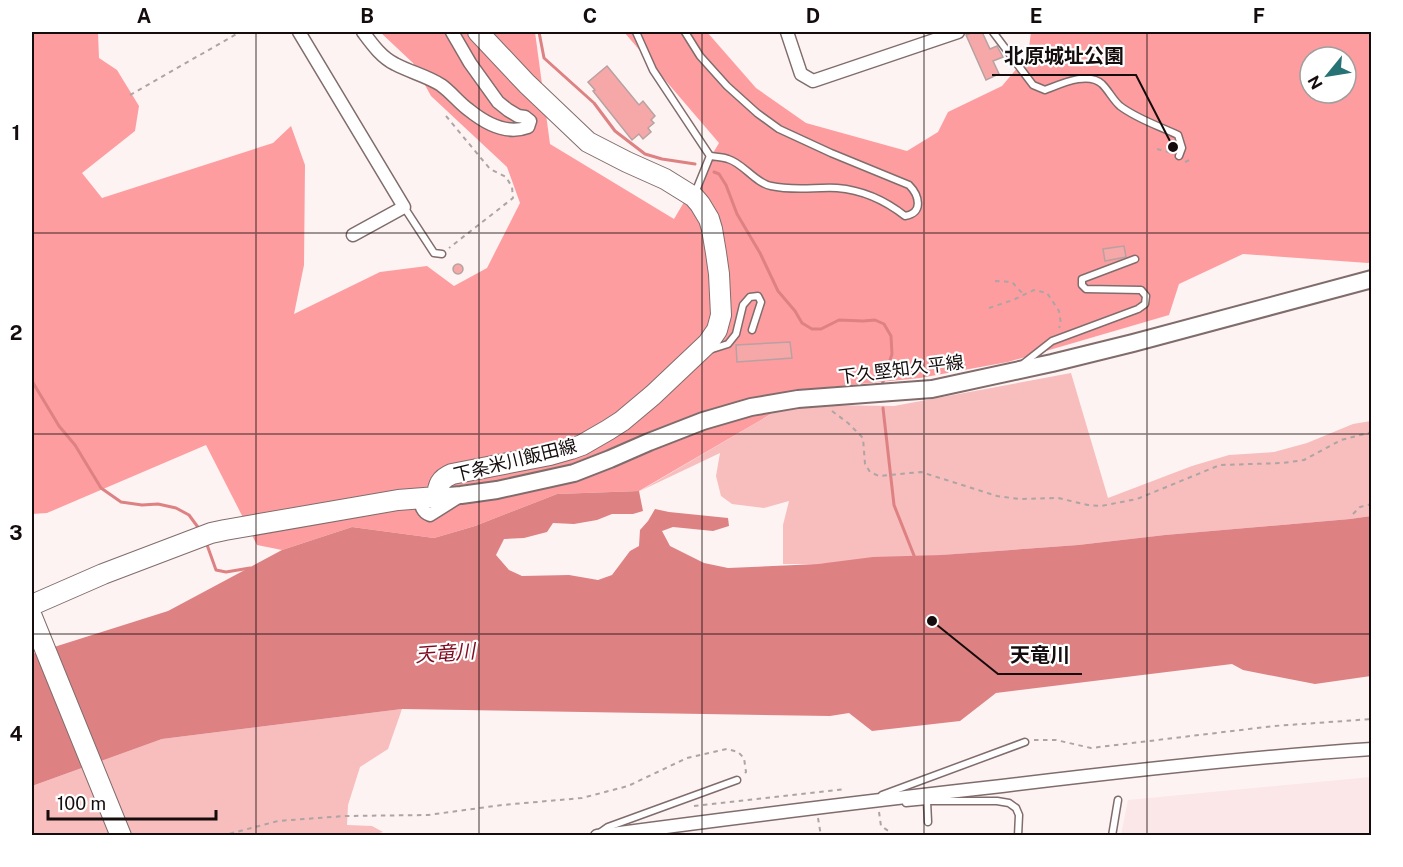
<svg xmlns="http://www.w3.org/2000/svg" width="1403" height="867" viewBox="0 0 1403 867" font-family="'Public Sans','Noto Sans JP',sans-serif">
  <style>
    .built { fill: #fbe7e7 }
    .green { fill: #f8bdbd }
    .forest { fill: #fe9d9f; fill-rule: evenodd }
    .water { fill: #de8183 }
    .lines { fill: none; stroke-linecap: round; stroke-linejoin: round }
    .stream { stroke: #de8183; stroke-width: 3 }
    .building { fill: #f6a8a9; stroke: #b8a1a1; stroke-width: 1.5 }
    .lane-casing { stroke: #816c6c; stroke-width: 9 }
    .street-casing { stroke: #816c6c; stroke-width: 15 }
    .secondary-casing { stroke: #816c6c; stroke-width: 20 }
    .primary-casing { stroke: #816c6c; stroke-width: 22 }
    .path { stroke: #ada4a4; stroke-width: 2; stroke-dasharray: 4.5 4.5; stroke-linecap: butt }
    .lane { stroke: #fff; stroke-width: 6 }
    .street { stroke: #fff; stroke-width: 12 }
    .secondary { stroke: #fff; stroke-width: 16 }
    .primary { stroke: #fff; stroke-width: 20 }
    .grid { fill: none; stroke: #150d0d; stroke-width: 1.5; stroke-opacity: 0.55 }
    .labels { text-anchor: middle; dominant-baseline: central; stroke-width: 4.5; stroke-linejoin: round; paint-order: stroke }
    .street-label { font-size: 18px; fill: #150d0d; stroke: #fff }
    .water-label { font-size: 20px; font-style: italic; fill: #7f0d22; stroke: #fff }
    .leader { fill: none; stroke: #150d0d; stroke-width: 2 }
    .callout-dot { fill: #150d0d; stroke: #fff; stroke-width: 2 }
    .callout-label { font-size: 20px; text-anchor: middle; font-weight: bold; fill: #150d0d; stroke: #fff; stroke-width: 4.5; stroke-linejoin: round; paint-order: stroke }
    .neatline { fill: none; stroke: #150d0d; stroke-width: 2 }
    .grid-label { font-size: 20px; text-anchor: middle; font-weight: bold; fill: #150d0d }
  </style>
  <rect width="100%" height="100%" fill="#fdf3f3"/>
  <path class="built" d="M 1371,777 L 1371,835 L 1121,835 L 1128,800 Z"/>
  <g class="green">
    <path d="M 1071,373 L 1108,498 L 1192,466 L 1229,455 L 1274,452 L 1307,443 L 1353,424 L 1371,421 L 1371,516 L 1350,519 L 1165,535 L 1078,545 L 818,564 L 783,564 L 783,525 L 789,501 L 764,508 L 732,504 L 721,496 L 716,476 L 720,453 L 640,491 L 778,410 L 824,405 L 894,406 Z"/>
    <path d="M 402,709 L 388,749 L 360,767 L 348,805 L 347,825 L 372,826 L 383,832 L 368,836 L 32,836 L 32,786 L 162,739 Z"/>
  </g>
  <path class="forest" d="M 32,32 L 98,32 L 99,58 L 117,70 L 139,106 L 135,131 L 82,173 L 102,198 L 273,143 L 291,126 L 305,165 L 304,265 L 294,314 L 380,272 L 427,266 L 454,286 L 487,268 L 520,203 L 507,167 L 431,96 L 413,63 L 380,32 L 535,32 L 550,144 L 674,219 L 719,143 L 624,32 L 707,32 L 756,88 L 806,123 L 907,151 L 938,132 L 948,112 L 1002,86 L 1028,55 L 1031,32 L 1371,32 L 1371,262 L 1368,263 L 1243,254 L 1179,284 L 1169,315 L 1008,362 L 920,378 L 802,390 L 778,410 L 639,491 L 557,494 L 475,526 L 434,538 L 352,527 L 282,550 L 257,545 L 206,445 L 47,513 L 32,514 ZM 1310,57 L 1346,57 L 1346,93 L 1310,93 Z"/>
  <path class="water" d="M 639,491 L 643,511 L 633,514 L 612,514 L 597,520 L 574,524 L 553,523 L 547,532 L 524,538 L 504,539 L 496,555 L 509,570 L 522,576 L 569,575 L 598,580 L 612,575 L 630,551 L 639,546 L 640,530 L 648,521 L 655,509 L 669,512 L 728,518 L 729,526 L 713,531 L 673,527 L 662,531 L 670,546 L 704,563 L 728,568 L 818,564 L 873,557 L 941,555 L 1078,545 L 1165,535 L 1350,519 L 1371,516 L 1371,676 L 1315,684 L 1243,670 L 1232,664 L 996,693 L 960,721 L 872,731 L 849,713 L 830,716 L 402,709 L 162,739 L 32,786 L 32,654 L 168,611 L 282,550 L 352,527 L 434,538 L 475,526 L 557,494 Z"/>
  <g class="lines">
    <g class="stream">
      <path d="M 539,32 L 544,58 L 594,103 L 615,131 L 645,154 L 662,159 L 695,164"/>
      <path d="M 714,172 L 719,174 L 726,185 L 737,214 L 760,253 L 778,291 L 795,311 L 802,323 L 812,329 L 821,329 L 839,320 L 863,321 L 875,320 L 884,324 L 891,336 L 892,354 L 882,385"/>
      <path d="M 32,381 L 59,426 L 75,445 L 101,488 L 121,502 L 142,505 L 158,504 L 176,508 L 189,515 L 200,530"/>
      <path d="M 883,408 L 894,505 L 915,558"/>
      <path d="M 206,542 L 216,570 L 226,572 L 250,568"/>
    </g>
  </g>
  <g class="building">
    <path d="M 974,32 L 982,32 L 990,49 L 997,46 L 1003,57 L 993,61 L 999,74 L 986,80 L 966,35 Z"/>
    <path d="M 607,66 L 639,105 L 643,101 L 655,116 L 651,120 L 654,123 L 648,128 L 651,132 L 643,139 L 639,134 L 632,140 L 593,91 L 595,90 L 588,82 Z"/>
    <path d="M 1124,246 L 1126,257 L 1105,261 L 1103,249 Z"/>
    <circle cx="458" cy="269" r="5"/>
    <path d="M 790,342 L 792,358 L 737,362 L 736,345 Z"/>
  </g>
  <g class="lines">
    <defs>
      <g id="lane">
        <path d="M 636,32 L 653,70 L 710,156"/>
        <path d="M 685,32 L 700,56 L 727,86 L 757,113 L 779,129 L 831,153 L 909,185 C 919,195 924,213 905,216 C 886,201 862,190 837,188 C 815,187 793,191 771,186 C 755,183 743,163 728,159 C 723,157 716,157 710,156 L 695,193"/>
        <path d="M 993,32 L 1033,85 L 1045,90 C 1061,84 1088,71 1102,84 C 1109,91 1113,100 1120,106 C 1137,119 1159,126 1178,135 L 1182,148 L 1179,156"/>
        <path d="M 404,207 L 434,253 L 442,254"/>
        <path d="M 709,350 L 728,344 L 736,334 L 743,305 L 750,297 L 758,296 L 761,302 L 752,330"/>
        <path d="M 1024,363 L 1052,341 L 1138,309 L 1145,304 L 1146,296 L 1141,290 L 1086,289 L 1082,285 L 1082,279 L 1135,259"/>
        <path d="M 882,795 L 1025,742"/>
        <path d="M 927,801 L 928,822"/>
        <path d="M 906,803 L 927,801 L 997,801 L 1009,803 L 1016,808 L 1019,815 L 1018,836"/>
        <path d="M 601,832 L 608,827 L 737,780"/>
        <path d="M 1112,836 L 1118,800"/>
      </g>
      <g id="street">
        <path d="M 299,32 L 404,207 L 353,235"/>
        <path d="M 363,32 C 372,44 381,57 395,64 C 410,72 427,76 441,85 C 451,92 459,103 469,110 C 485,123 507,135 528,127 L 530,121 L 525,117 L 518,116 L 508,110 L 498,102 L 470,63 L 452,32"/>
        <path d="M 787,32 L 801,74 L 813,81 L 958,32"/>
        <path d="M 420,498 C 421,506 422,512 430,515 L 460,496"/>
        <path d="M 597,836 C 732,818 867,801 1002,786 C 1125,771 1248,757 1372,749"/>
      </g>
      <path id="secondary" d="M 437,497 L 461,495 L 497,490 L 574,473 L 610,459 L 649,442 L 703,421 L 751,407 L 798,399 L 932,389 L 1052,363 L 1133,343 L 1372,279"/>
      <g id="primary">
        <path d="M 32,605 L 103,574 L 211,533 L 225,530 L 398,500 L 437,497 C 438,485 440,479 452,474 L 550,455 L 571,449 L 582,445 L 608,430 L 622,421 L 653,395 L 708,343 L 717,330 L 721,315 L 719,274 L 716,253 L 712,229 L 709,219 L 700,204 L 694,197 L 665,179 L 627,162 L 588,142 L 527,84 L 478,32"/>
        <path d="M 32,617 L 121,836"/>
      </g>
    </defs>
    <use href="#lane" class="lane-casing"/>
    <use href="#street" class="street-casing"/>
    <use href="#secondary" class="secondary-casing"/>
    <use href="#primary" class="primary-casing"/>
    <g class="path">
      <path d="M 130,95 L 240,32"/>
      <path d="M 446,116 L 490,169 L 506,177 L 512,187 L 513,198 L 449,248"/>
      <path d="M 1157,149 L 1172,153"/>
      <path d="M 1185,162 L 1192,159"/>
      <path d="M 995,281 L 1012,282 L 1024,295"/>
      <path d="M 989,308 L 1013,300 L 1034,290 L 1047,293 L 1059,311 L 1061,324 L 1059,328"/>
      <path d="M 832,411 L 848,423 L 863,438 L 865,464 L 870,472 L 879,476 L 921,472 L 997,496 L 1019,499 L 1058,498 L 1088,505 L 1101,506 L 1137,499 L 1220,465 L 1283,463 L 1304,460 L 1341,440 L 1372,432"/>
      <path d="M 1353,514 L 1360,507 L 1372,504"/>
      <path d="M 1034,740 L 1056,740 L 1091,748 L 1274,726 L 1372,719"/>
      <path d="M 694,806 L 845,789"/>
      <path d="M 879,812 L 881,826 L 890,832 L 890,836"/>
      <path d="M 818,818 L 821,836"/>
      <path d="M 221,836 L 278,821 L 345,816 L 428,815 L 502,805 L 582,798 L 628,786 L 687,758 L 727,749 L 738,752 L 744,758 L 746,772 L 743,776"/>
    </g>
    <use href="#lane" class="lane"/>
    <use href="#street" class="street"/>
    <use href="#secondary" class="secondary"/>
    <use href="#primary" class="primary"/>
  </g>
  <path class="grid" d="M 256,32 L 256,836M 479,32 L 479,836M 702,32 L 702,836M 924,32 L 924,836M 1147,32 L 1147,836M 32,233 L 1372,233M 32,434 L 1372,434M 32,634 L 1372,634"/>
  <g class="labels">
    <g class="street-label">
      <text transform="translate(901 369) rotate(-7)">下久堅知久平線</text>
      <text transform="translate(515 460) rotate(-14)">下条米川飯田線</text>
    </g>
    <g class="water-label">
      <text transform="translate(445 653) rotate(-4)">天竜川</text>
    </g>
  </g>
  <path class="leader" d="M1173 147L1136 75H992M932 621L998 674H1082"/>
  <g class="callout-dot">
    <circle cx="1173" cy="147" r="6"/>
    <circle cx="932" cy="621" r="6"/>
  </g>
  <g class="callout-label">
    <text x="1064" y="63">北原城址公園</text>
    <text x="1040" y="662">天竜川</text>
  </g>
  <rect width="1403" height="867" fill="none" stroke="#ffffff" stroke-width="66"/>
  <g transform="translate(1328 75) rotate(240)"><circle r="28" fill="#ffffff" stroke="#a19e9e" stroke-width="1.5"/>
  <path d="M0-4.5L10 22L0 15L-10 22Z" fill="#277275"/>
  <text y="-9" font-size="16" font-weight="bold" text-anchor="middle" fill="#150d0d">N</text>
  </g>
  <path d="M48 810v9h168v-9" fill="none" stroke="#150d0d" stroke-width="3"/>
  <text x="57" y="810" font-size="18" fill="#150d0d" stroke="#ffffff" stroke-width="4.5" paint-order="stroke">100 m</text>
  <rect x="33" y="33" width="1337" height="801" class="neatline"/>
  <g class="grid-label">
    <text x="144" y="23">A</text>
    <text x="367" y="23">B</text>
    <text x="590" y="23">C</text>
    <text x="813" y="23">D</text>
    <text x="1036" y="23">E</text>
    <text x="1259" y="23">F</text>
    <text x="16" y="140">1</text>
    <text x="16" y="340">2</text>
    <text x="16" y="540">3</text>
    <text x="16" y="741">4</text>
  </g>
</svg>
